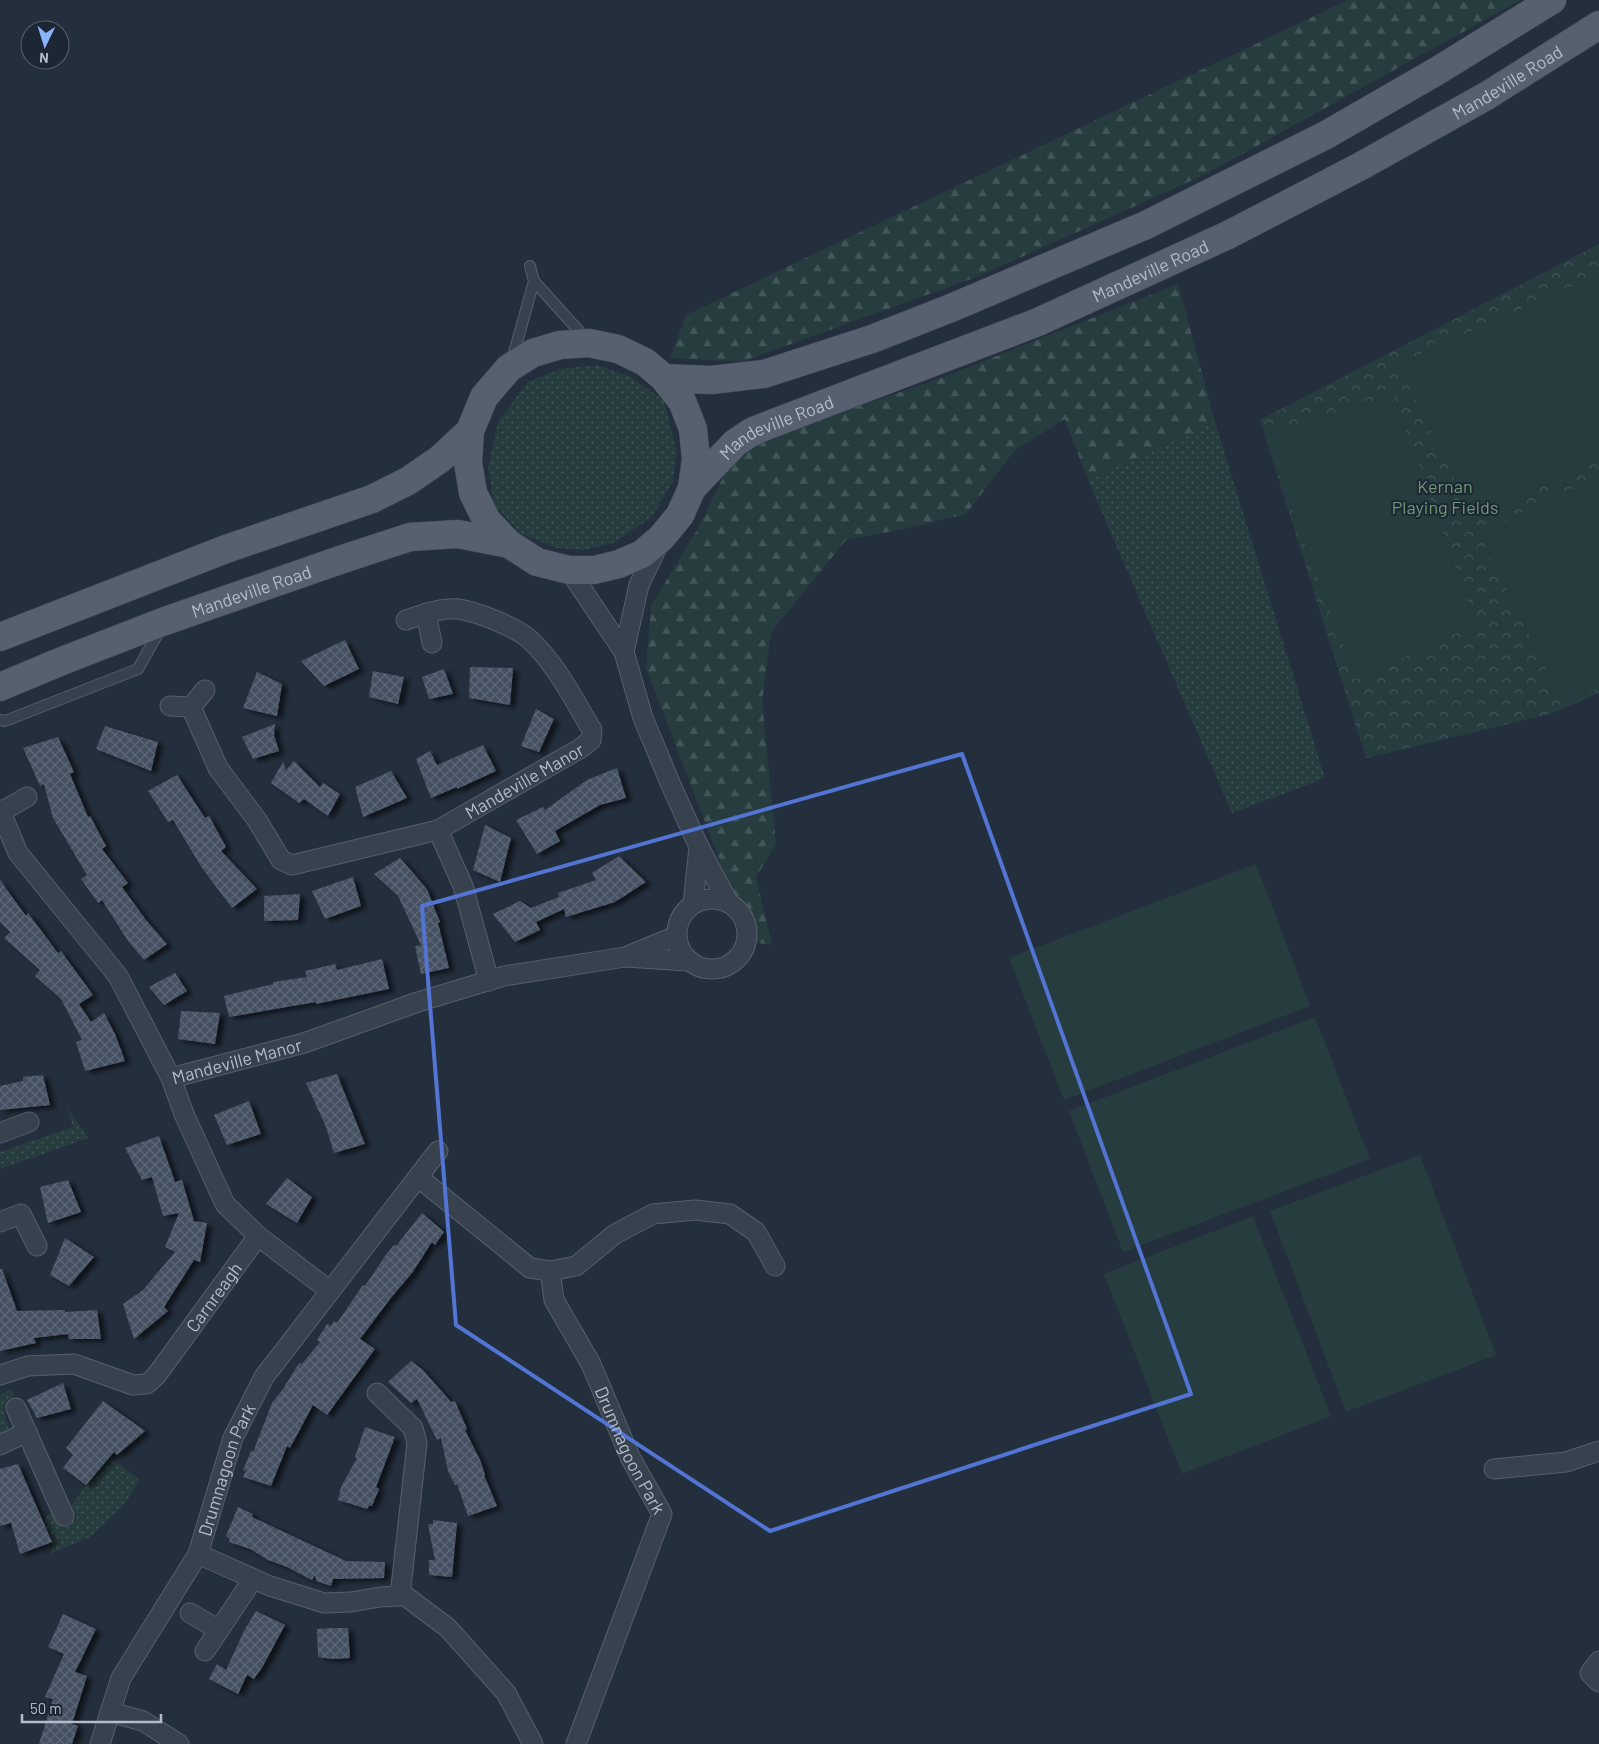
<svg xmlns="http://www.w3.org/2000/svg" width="1599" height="1744" viewBox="0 0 1599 1744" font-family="Barlow,sans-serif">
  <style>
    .grass { fill: url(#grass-dots) }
    .forest { fill: url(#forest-firs) }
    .park { fill: url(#park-crowns) }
    .pitch { fill: #263c3f }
    .building { fill: url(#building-cross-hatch); filter: url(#shadow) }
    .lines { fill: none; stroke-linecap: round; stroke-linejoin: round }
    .service-casing { stroke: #565f6c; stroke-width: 12 }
    .minor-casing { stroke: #565f6c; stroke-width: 21 }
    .primary-casing { stroke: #414a57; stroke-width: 29 }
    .service { stroke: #38414e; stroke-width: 10 }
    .minor { stroke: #38414e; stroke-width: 19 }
    .primary { stroke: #56606e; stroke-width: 28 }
    .marked { fill: none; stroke: #5274d3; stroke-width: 4; stroke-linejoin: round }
    .labels { text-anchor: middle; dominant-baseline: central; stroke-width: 4; stroke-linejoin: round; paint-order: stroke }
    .street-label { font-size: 18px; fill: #b4bcc9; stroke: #1d2633 }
    .park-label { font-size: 18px; fill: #6b9a76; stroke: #1d2633 }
  </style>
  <defs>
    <pattern id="grass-dots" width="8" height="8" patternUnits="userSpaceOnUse" patternTransform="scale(1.25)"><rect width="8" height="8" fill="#263c3f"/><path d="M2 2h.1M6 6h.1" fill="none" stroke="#435659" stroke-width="1.8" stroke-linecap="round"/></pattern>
    <pattern id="forest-firs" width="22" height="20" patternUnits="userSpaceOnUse" patternTransform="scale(1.25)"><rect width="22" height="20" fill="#263c3f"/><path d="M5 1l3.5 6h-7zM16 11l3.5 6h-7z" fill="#435659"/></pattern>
    <pattern id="park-crowns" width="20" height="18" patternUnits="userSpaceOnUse" patternTransform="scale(1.25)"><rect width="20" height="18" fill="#263c3f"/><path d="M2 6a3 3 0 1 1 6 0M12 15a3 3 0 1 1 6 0" fill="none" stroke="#435659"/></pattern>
    <pattern id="building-cross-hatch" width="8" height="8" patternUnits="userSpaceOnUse" patternTransform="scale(1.25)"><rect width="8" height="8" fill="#455162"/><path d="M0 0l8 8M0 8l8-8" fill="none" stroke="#5d6877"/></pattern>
    <filter id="shadow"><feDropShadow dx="5.5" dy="3" stdDeviation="2.5" flood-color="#0009"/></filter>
  </defs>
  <rect width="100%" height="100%" fill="#242f3e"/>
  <g class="grass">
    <path d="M 597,365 L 629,376 L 664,400 L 677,452 L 673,481 L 652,517 L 613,543 L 585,550 L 556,548 L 520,533 L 494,504 L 488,467 L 498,422 L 528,382 L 560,369 Z"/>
    <path d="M 1215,422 L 1325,778 L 1232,813 L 1088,480 Z"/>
    <path d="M 67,1107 L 88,1138 L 0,1169 L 0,1152 L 73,1127 Z"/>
    <path d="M 11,1389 L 16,1403 L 3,1408 L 9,1429 L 0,1435 L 0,1395 Z"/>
    <path d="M 111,1457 L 140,1480 L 123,1506 L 90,1537 L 52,1553 L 52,1542 L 43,1523 C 51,1507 57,1513 69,1521 L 75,1520 L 77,1517 L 70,1508 L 86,1485 Z"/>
  </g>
  <g class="forest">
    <path d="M 1348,0 L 1521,0 L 1202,176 L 979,276 L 741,362 L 670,358 L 686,315 Z"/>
    <path d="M 1178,284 L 1215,422 L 1088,480 L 1065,419 L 1015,450 L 966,514 L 903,529 L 846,540 L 771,632 L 762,701 L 776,844 L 756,877 L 772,945 L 751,942 L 646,668 L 651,606 L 698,528 L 738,447 L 936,380 Z"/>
  </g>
  <path class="park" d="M 1599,244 L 1599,693 L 1550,714 L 1366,758 L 1260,420 Z"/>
  <g class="pitch">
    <path d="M 1599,275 L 1599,459 L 1475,521 L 1398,364 Z"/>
    <path d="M 1393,395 L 1476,624 L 1356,680 L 1265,436 Z"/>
    <path d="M 1599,476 L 1599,688 L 1564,705 L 1479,534 Z"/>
    <path d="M 1256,864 L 1310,1006 L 1064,1100 L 1009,958 Z"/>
    <path d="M 1315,1017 L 1370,1159 L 1123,1252 L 1069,1111 Z"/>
    <path d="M 1420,1155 L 1496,1355 L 1346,1412 L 1270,1211 Z"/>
    <path d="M 1253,1216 L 1331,1416 L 1182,1474 L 1104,1274 Z"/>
  </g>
  <g class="building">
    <path d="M 345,640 L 359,669 L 324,686 L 301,661 Z"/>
    <path d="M 470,667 L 513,668 L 510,705 L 469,698 Z"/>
    <path d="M 444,669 L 453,694 L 429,699 L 422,677 Z"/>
    <path d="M 373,671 L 404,677 L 398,704 L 369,697 Z"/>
    <path d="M 257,672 L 282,684 L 277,716 L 243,708 Z"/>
    <path d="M 536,709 L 554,719 L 539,752 L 521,746 Z"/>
    <path d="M 275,724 L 274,735 L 279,751 L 253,759 L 242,737 Z"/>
    <path d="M 105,726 L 158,742 L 151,771 L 96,749 Z"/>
    <path d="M 58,737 L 74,772 L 70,774 L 88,817 L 90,816 L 106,846 L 102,849 L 128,883 L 122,887 L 146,920 L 167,944 L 144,960 L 128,941 L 102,900 L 98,903 L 81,879 L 87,875 L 53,818 L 44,784 L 40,786 L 23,748 Z"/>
    <path d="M 483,745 L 496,771 L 457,789 L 457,787 L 431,798 L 416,759 L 430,751 L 437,765 Z"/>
    <path d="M 294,761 L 320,787 L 323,783 L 340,794 L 328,816 L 304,799 L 299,803 L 271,783 L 283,762 L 286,770 Z"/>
    <path d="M 617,768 L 626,798 L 600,805 L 555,831 L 560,841 L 537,854 L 516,820 L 543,807 L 545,810 L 587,780 Z"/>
    <path d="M 391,771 L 407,798 L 363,817 L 355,787 Z"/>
    <path d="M 177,775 L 205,818 L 209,816 L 226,847 L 221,851 L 257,889 L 232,908 L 202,868 L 173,820 L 168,822 L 148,791 Z"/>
    <path d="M 485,825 L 511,838 L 500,882 L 473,870 Z"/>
    <path d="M 619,856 L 646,882 L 615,902 L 566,917 L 564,909 L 536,922 L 540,930 L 515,942 L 493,914 L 520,901 L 531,908 L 559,897 L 558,893 L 596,880 L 592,873 Z"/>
    <path d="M 400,858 L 427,889 L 440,922 L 438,923 L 449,968 L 421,974 L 415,946 L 421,945 L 398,896 L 374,874 Z"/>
    <path d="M 353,877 L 361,906 L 325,919 L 312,891 Z"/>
    <path d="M 0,880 L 26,916 L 28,913 L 58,953 L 61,951 L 93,995 L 79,1004 L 91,1022 L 104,1013 L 115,1034 L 125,1061 L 85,1071 L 76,1042 L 82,1040 L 61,999 L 35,976 L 40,970 L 4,938 L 10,932 L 0,922 Z"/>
    <path d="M 300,894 L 298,920 L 264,921 L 264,896 Z"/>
    <path d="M 382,959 L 389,989 L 316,1004 L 316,1002 L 229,1017 L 224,996 L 273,984 L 273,982 L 307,977 L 305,971 L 335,964 L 337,970 Z"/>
    <path d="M 175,973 L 187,991 L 164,1005 L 149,987 Z"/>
    <path d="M 181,1011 L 220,1013 L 215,1044 L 178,1039 Z"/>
    <path d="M 337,1074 L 365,1144 L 334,1153 L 326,1127 L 306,1083 Z"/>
    <path d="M 43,1075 L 50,1105 L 0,1110 L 0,1086 L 23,1081 L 23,1077 Z"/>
    <path d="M 249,1101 L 261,1134 L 227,1145 L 214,1115 Z"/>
    <path d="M 159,1136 L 175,1182 L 182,1180 L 194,1221 L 207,1223 L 200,1262 L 194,1260 L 164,1307 L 168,1311 L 134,1339 L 123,1304 L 143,1290 L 175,1252 L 165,1247 L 179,1213 L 163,1216 L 152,1177 L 142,1180 L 125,1148 Z"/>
    <path d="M 287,1178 L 312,1197 L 297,1223 L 266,1204 Z"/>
    <path d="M 68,1180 L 81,1212 L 48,1223 L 40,1187 Z"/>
    <path d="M 422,1213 L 444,1232 L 435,1245 L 432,1242 L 412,1273 L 390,1299 L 360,1339 L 375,1349 L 327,1415 L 313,1405 L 290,1448 L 287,1446 L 271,1486 L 243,1477 L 246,1471 L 243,1470 L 251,1451 L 253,1452 L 272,1403 L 283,1389 L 299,1363 L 302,1364 L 320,1342 L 317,1340 L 327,1324 L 331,1326 L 334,1321 L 337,1323 L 363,1285 L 365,1286 L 385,1256 L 394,1245 L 396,1246 Z"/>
    <path d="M 65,1238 L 94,1257 L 69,1286 L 50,1275 Z"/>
    <path d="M 0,1269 L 2,1269 L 17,1311 L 65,1310 L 65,1312 L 97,1310 L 101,1339 L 69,1339 L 68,1334 L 34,1338 L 36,1343 L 0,1351 Z"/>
    <path d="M 411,1361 L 423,1370 L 451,1402 L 455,1401 L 467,1429 L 465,1430 L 481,1462 L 485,1475 L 484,1475 L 497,1506 L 468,1516 L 457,1484 L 455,1485 L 448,1471 L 441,1438 L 437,1440 L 417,1399 L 411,1403 L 388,1382 Z"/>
    <path d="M 63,1383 L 71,1409 L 37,1418 L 27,1400 Z"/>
    <path d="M 103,1401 L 145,1431 L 117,1455 L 114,1452 L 86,1485 L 63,1468 L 73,1455 L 66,1448 Z"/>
    <path d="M 365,1427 L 395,1437 L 376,1487 L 379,1489 L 372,1506 L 369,1506 L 367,1509 L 338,1500 L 341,1487 L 357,1458 L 355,1457 Z"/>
    <path d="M 18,1464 L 52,1542 L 20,1554 L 11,1523 L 0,1526 L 0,1469 Z"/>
    <path d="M 238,1507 L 253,1514 L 252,1517 L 346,1561 L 385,1562 L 384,1578 L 333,1579 L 331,1586 L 316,1581 L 315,1575 L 312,1580 L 287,1567 L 268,1560 L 250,1549 L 229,1542 L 230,1539 L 226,1536 Z"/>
    <path d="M 433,1520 L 457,1523 L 452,1577 L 429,1575 L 429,1560 L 435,1560 L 428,1524 L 433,1524 Z"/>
    <path d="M 256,1611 L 285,1625 L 263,1666 L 254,1679 L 247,1675 L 238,1694 L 209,1679 L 217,1664 L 226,1670 L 245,1629 Z"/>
    <path d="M 63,1614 L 96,1629 L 75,1672 L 87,1676 L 72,1724 L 78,1726 L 72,1744 L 39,1744 L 53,1699 L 45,1697 L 64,1654 L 48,1647 Z"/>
    <path d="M 333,1628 L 348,1628 L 350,1658 L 333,1659 L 318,1657 L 317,1629 Z"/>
  </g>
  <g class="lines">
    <defs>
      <g id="service">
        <path d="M 530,266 L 534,281 L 587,340"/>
        <path d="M 512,360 L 534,281"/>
        <path d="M 0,720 L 5,721 L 138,669 L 161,628"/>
      </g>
      <g id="minor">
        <path d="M 569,570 L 624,652 L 643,718 L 671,785 L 699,847 L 728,902"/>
        <path d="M 426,613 L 432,643"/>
        <path d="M 624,652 L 639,585 L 658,545"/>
        <path d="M 170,706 L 191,707 L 205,690"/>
        <path id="s1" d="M 191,707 L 218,768 L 257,820 L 281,860 L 292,865 L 438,830 L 581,748 L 591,740 L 592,730 C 574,700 555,662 529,639 C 516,627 475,611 458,609 C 442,607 421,615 406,620"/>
        <path d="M 0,810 L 18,853 L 118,976 L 171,1078 L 184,1114 L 225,1204 L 258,1236 L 330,1291"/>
        <path d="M 1,812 L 27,797"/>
        <path d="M 438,830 L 463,886 L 489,981"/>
        <circle cx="712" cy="934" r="35"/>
        <path d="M 693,904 L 699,847"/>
        <path d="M 630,955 L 676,936"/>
        <path id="s2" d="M 171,1078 L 304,1043 L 418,1002 L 504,976 L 625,957 L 688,961"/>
        <path d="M 0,1133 L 29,1122"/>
        <path d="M 418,1177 L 530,1268 L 550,1271 L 576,1266 L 615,1234 L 653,1214 L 695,1210 L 730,1214 L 756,1232 L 775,1266"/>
        <path d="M 0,1222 L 21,1214 L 37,1246"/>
        <path id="s3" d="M 550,1271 L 554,1300 L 591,1364 L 630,1457 L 662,1514 L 576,1744"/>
        <path id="s4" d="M 0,1375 L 28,1366 L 74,1364 L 133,1385 L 147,1384 L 156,1376 L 258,1236"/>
        <path d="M 16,1408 L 64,1516"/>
        <path d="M 0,1445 L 27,1432"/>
        <path d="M 1494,1469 L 1566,1462 L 1599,1451"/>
        <path d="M 198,1554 L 270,1586 L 324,1603 L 351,1602 L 380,1597 L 400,1596 L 417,1443 L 413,1428 L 377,1393"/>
        <path d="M 400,1592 L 448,1628 L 506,1693 L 533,1744"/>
        <path d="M 190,1613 L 219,1630"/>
        <path d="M 205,1651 L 253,1579"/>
        <path d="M 1599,1661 L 1590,1673 L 1599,1682"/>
        <path d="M 110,1712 L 143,1721 L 179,1744"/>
        <path id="s5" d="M 100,1744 L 121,1678 L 198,1554 L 233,1438 L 264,1377 L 438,1151"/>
      </g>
      <g id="primary">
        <path d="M 664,378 L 711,380 L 764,374 L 872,339 L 951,308 L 1146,225 L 1326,135 L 1437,71 L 1552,0"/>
        <path id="s6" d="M 692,488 L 696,459 L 693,429 L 682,401 L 664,378 L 645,362 L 618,349 L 589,343 L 560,345 L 533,353 L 509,368 L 484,397 L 470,431 L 468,462 L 473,493 L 487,521 L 509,544 L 537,562 L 569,570 L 594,570 L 619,564 L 642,554 L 661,538 L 680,515 L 692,488 L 735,443 L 753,431 L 1038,322 L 1228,235 L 1361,166 L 1488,95 L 1599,25"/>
        <path d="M 0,637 L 226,549 L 372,499 L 408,481 L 440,459 L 470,431"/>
        <path id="s7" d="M 0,687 L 62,661 L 165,621 L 340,560 L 410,537 L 458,534 L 509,544"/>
      </g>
    </defs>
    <use href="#service" class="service-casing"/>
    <use href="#minor" class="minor-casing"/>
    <use href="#primary" class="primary-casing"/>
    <use href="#service" class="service"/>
    <use href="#minor" class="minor"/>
    <use href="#primary" class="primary"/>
  </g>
  <path class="marked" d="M 962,754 L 1191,1394 L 770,1531 L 456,1325 L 422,906 Z"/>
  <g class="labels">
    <g class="street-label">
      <text stroke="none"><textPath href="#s6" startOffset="1632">Mandeville Road</textPath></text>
      <text stroke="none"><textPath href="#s6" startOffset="1228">Mandeville Road</textPath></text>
      <text stroke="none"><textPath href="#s6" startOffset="822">Mandeville Road</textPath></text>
      <text stroke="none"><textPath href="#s7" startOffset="269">Mandeville Road</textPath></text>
      <text stroke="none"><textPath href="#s1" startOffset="440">Mandeville Manor</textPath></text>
      <text stroke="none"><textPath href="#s2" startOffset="68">Mandeville Manor</textPath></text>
      <text stroke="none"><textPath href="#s4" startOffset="262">Carnreagh</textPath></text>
      <text stroke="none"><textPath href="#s3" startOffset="198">Drumnagoon Park</textPath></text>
      <text stroke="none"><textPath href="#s5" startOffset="304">Drumnagoon Park</textPath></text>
    </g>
    <g class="park-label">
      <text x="1445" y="486">Kernan<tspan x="1445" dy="21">Playing Fields</tspan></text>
    </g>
  </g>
  <g transform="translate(45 45) rotate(184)"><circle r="24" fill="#1d2633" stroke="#59626f"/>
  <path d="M0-4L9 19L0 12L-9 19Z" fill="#8ab4f8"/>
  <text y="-8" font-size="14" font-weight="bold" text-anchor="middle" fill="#b4bcc9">N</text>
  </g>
  <path d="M22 1714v8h139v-8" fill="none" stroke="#b4bcc9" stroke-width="2.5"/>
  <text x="30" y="1714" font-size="15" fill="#b4bcc9" stroke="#1d2633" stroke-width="4" paint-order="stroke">50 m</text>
</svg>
